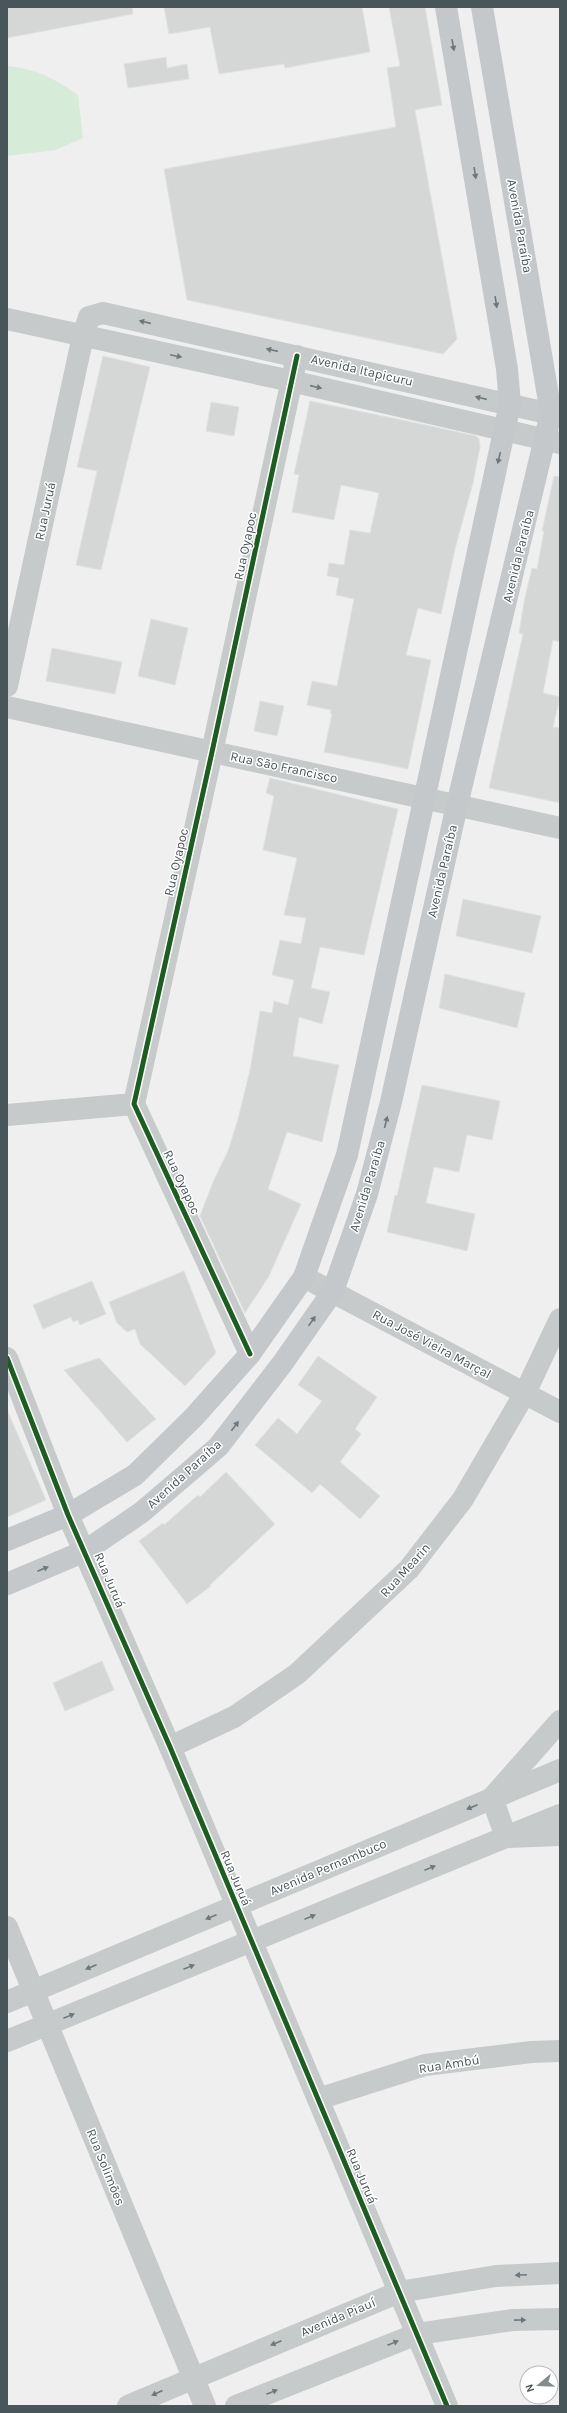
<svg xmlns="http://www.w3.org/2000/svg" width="567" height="2413" viewBox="0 0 567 2413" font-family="Karla,sans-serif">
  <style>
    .green { fill: #d6ecd9 }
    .building { fill: #d5d7d7; stroke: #e0e1e2 }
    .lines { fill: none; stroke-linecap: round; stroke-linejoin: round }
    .minor { stroke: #c7caca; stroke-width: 22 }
    .major { stroke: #c4c8ca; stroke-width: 22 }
    .cycleway-casing { stroke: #fff; stroke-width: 8 }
    .cycleway { stroke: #1b5e20; stroke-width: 5 }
    .oneway { fill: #6d787b }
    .oneway2 { fill: #6e787b }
    .labels { text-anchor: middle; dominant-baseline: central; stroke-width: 3; stroke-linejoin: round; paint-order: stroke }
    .street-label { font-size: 13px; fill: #485559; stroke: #fff }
  </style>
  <rect width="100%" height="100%" fill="#efefef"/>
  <path class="green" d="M 7,66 C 35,68 55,79 78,95 L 83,138 L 56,150 L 7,156 Z"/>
  <g class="building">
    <path d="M 7,7 L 132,7 L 133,14 L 7,38 Z"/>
    <path d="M 164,7 L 362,7 L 370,52 L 285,68 L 284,64 L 219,74 L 210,27 L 169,34 Z"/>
    <path d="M 389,7 L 425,7 L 442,105 L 415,110 L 457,339 L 443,354 L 187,300 L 164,169 L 396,127 L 387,68 L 400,66 Z"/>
    <path d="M 166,57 L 167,68 L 187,64 L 189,79 L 128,88 L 124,64 Z"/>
    <path d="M 103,356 L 150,367 L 101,570 L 76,565 L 97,471 L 77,467 Z"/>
    <path d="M 310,401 L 421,424 L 476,436 L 479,439 L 480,447 L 473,483 L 455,549 L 441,614 L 418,608 L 406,655 L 431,660 L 408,769 L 324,752 L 332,714 L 330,713 L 331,710 L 307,705 L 312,681 L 337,686 L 354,599 L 336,595 L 339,578 L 327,576 L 329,563 L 344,565 L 350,530 L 370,533 L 379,493 L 341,485 L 334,520 L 292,512 L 299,475 L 294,474 Z"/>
    <path d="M 211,402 L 239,407 L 234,436 L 206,431 Z"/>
    <path d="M 554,476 L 560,477 L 560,642 L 553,640 L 543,693 L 560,697 L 553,727 L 560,728 L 560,803 L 489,788 L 523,634 L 519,633 L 524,602 L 532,568 L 537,569 L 544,531 L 542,531 Z"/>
    <path d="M 151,619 L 188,628 L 175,685 L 138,676 Z"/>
    <path d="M 52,648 L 122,662 L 115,694 L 46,681 Z"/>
    <path d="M 260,701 L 284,706 L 277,736 L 254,731 Z"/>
    <path d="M 270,778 L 398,809 L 364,955 L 320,947 L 311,988 L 330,992 L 322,1024 L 299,1017 L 293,1056 L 339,1065 L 322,1142 L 287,1132 L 268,1189 L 301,1204 L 269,1276 L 245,1313 L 200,1216 L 213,1182 L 228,1151 L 238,1119 L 250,1070 L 260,1011 L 272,1013 L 274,1001 L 288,1005 L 294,980 L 272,975 L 280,940 L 301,944 L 306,918 L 284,915 L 297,858 L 263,850 L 274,796 L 266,793 Z"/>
    <path d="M 463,899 L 541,916 L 532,953 L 456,936 Z"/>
    <path d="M 445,974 L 525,993 L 517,1028 L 439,1008 Z"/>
    <path d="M 422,1085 L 500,1101 L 492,1140 L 467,1135 L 459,1172 L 434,1167 L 426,1203 L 475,1214 L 467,1251 L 387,1232 L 395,1195 L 397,1196 Z"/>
    <path d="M 184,1271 L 216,1353 L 185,1386 L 140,1344 L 135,1329 L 127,1332 L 117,1323 L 109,1302 Z"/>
    <path d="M 92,1281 L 106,1314 L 80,1325 L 78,1320 L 73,1322 L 71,1317 L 43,1329 L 33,1305 Z"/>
    <path d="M 318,1356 L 377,1397 L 355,1429 L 361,1434 L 340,1462 L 380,1496 L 360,1519 L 320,1484 L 312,1493 L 255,1445 L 278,1418 L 297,1434 L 322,1401 L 298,1385 Z"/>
    <path d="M 99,1358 L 156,1419 L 127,1442 L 64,1370 Z"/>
    <path d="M 7,1410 L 46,1500 L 7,1517 Z"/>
    <path d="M 226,1472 L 275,1524 L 210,1585 L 211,1586 L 187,1604 L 139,1541 L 163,1523 L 164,1525 L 198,1495 L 200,1497 Z"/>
    <path d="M 102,1661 L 114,1690 L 65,1711 L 53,1683 Z"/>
  </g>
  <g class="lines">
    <g class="minor">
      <path d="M 7,319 L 291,381 L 560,443"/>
      <path d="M 7,686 L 83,336 L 89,317 L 103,313 L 560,416"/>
      <path d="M 7,707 L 560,828"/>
      <path d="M 7,1115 L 134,1104"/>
      <path d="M 304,1277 L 560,1412"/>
      <path d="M 250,1354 L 134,1104 L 212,752 L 297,356"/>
      <path d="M 7,1358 L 68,1515 L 170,1747 L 447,2406"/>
      <path d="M 560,1721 L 492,1798 L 506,1837 L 560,1835"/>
      <path d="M 170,1747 L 234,1717 L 297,1674 L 409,1569 L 463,1499 L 525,1393 L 560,1319"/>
      <path d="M 7,1927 L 205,2406"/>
      <path d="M 7,2002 L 560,1770"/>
      <path d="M 7,2041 L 560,1815"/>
      <path d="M 318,2099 L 425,2065 L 531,2052 L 560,2051"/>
      <path d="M 128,2406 L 399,2292 L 496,2276 L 560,2273"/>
      <path d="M 236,2406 L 417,2334 L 513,2320 L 560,2319"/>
    </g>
    <g class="major">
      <path d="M 7,1540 L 68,1515 L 135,1475 L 194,1417 L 250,1354 L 304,1277 L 347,1155 L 510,404 L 507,369 L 446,7"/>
      <path d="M 7,1584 L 85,1551 L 142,1512 L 218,1447 L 282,1364 L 333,1291 L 367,1194 L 391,1102 L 457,805 L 551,413 L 482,7"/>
    </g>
    <defs>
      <g id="cycleway">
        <path d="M 250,1354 L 134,1104 L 212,752 L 297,356"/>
        <path d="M 7,1358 L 68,1515 L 170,1747 L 447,2406"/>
      </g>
    </defs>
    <use href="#cycleway" class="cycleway-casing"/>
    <use href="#cycleway" class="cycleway"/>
  </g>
  <defs><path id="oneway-solid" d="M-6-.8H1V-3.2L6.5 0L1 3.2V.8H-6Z"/></defs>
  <g class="oneway">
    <use href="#oneway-solid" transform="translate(453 45) rotate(80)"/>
    <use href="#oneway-solid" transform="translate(475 173) rotate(81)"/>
    <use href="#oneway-solid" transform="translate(496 302) rotate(81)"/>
    <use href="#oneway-solid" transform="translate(499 458) rotate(103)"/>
    <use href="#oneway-solid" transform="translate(386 1122) rotate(-76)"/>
    <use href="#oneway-solid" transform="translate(312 1321) rotate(-55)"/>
    <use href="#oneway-solid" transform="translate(235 1426) rotate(-53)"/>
    <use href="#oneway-solid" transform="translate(43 1569) rotate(-23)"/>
  </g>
  <g class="oneway2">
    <use href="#oneway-solid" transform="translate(145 322) rotate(-167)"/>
    <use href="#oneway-solid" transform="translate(272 350) rotate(-167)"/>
    <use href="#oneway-solid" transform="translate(176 356) rotate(12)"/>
    <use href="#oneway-solid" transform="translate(316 387) rotate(13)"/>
    <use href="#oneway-solid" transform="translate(481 398) rotate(-167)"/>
    <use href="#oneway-solid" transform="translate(472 1807) rotate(157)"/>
    <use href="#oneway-solid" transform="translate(430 1868) rotate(-22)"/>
    <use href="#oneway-solid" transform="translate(211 1917) rotate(157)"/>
    <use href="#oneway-solid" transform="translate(310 1917) rotate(-22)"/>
    <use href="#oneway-solid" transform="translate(91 1967) rotate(157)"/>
    <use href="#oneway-solid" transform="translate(189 1967) rotate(-22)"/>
    <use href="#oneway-solid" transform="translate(69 2016) rotate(-22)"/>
    <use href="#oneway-solid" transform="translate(521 2275) rotate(177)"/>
    <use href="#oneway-solid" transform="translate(520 2320) rotate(-1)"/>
    <use href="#oneway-solid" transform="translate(276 2343) rotate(157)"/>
    <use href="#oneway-solid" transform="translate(393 2343) rotate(-22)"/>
    <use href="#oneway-solid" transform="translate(272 2392) rotate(-22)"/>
    <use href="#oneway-solid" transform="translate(157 2393) rotate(156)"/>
  </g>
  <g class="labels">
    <g class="street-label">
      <text transform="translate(520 226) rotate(80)">Avenida Paraíba</text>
      <text transform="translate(362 370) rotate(13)">Avenida Itapicuru</text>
      <text transform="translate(45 511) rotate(-78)">Rua Juruá</text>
      <text transform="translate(245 546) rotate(-78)">Rua Oyapoc</text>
      <text transform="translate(518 556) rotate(-76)">Avenida Paraíba</text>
      <text transform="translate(284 767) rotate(12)">Rua São Francisco</text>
      <text transform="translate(176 862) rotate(-77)">Rua Oyapoc</text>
      <text transform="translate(442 871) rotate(-77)">Avenida Paraíba</text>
      <text transform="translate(182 1182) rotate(65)">Rua Oyapoc</text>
      <text transform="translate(367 1186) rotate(-73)">Avenida Paraíba</text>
      <text transform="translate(432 1344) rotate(28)">Rua José Vieira Marçal</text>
      <text transform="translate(184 1474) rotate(-42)">Avenida Paraíba</text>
      <text transform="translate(405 1570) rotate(-48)">Rua Mearin</text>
      <text transform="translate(110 1580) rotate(67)">Rua Juruá</text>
      <text transform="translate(328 1867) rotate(-23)">Avenida Pernambuco</text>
      <text transform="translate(236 1878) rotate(67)">Rua Juruá</text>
      <text transform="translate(449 2064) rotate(-9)">Rua Ambú</text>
      <text transform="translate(106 2167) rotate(68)">Rua Solimões</text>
      <text transform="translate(362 2176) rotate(67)">Rua Juruá</text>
      <text transform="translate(338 2317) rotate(-23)">Avenida Piauí</text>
    </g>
  </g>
  <rect width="567" height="2413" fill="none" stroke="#485559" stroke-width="16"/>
  <g transform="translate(539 2385) rotate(251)"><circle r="19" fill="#ffffff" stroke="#b6bbbd"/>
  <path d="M0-3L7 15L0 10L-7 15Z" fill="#828b8e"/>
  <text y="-6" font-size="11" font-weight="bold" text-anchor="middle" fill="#485559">N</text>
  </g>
</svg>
